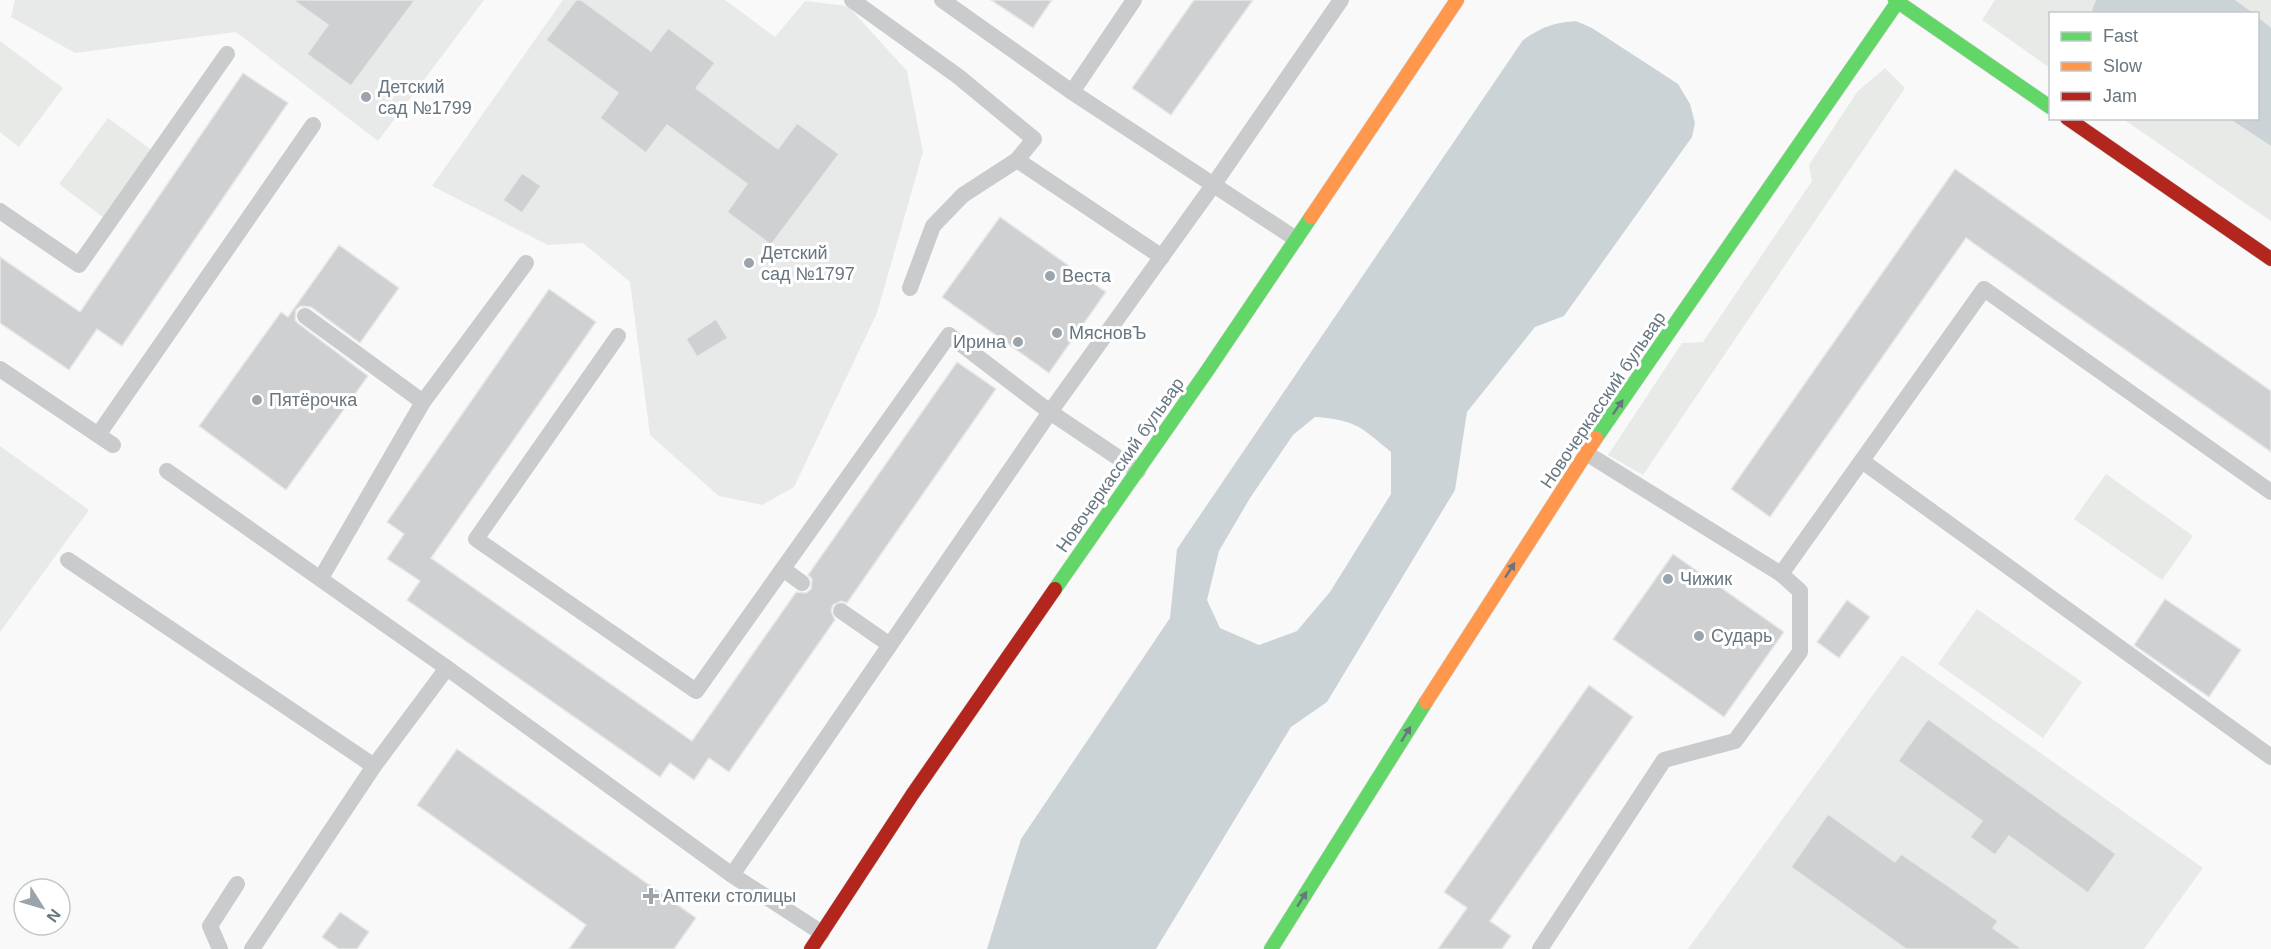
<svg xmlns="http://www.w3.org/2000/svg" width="2271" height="949" viewBox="0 0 2271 949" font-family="Arial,sans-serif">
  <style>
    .built { fill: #e8e9e9 }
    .green { fill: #e8eae7 }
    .water { fill: #ccd3d6; fill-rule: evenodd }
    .building { fill: #ced0d1; stroke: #e8e8e8; stroke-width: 1.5 }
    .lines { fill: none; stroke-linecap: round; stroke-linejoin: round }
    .fast-casing { stroke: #d4d5d6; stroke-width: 15 }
    .slow-casing { stroke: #d4d5d6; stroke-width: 15 }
    .jam-casing { stroke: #d4d5d6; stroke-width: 15 }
    .lane { stroke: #cacbcc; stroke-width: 16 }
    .fast { stroke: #63d668; stroke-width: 14 }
    .slow { stroke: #ff974d; stroke-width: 14 }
    .jam { stroke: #b3261e; stroke-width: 14 }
    .oneway { fill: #677680 }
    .poi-dot { fill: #9aa4aa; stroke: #fff; stroke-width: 2 }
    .labels { text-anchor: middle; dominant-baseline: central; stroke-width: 6; stroke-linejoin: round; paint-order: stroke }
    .poi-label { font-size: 18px; fill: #677680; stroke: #fff; text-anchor: start }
    .street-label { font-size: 18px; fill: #677680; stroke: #fff }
  </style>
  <rect width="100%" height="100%" fill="#f9f9f9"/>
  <g class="built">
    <path d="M 15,0 L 484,0 L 378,141 L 236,32 L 75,53 L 11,17 Z"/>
    <path d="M 563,0 L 725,0 L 775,37 L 805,1 L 848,6 L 907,71 L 923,152 L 877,313 L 794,487 L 762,505 L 719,496 L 650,435 L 630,282 L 583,243 L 548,245 L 432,186 Z"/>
    <path d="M 0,446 L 89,510 L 0,632 Z"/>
    <path d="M 1902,655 L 2203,868 L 2144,949 L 1688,949 Z"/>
  </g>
  <g class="green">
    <path d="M 1995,0 L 2096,0 L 2092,10 L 2095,13 L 2050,14 L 2050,68 L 1982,20 Z"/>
    <path d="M 2235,0 L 2271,0 L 2271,28 L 2258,17 L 2258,14 L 2253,13 Z"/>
    <path d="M 0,41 L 63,88 L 19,147 L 0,132 Z"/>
    <path d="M 1885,68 L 1905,88 L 1643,475 L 1608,455 L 1682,343 L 1703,342 L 1812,181 L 1809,165 L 1857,92 Z"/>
    <path d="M 108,118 L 153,151 L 104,218 L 59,184 Z"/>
    <path d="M 2123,119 L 2230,119 L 2271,146 L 2271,221 Z"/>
    <path d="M 2106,474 L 2193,536 L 2162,580 L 2074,519 Z"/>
    <path d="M 1977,609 L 2082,682 L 2043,738 L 1938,664 Z"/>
  </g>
  <g class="water">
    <path d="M 2096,0 L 2235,0 L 2253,13 L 2095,13 L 2092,10 Z"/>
    <path d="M 2258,17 L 2271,28 L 2271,146 L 2230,119 L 2258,118 Z"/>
    <path d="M 1576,21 L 1592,28 L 1678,84 L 1690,104 L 1695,123 L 1692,137 L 1564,316 L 1535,327 L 1467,412 L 1455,490 L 1327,702 L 1291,727 L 1156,949 L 987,949 L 1021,839 L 1170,618 L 1177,549 L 1523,40 C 1542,27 1553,23 1576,21 ZM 1315,417 C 1356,420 1361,427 1391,452 L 1391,494 L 1330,592 L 1297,631 L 1259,645 L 1220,628 L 1207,600 L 1219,551 L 1250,498 L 1293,435 Z"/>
  </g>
  <g class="building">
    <path d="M 293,0 L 415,0 L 351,86 L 307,54 L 328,25 Z"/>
    <path d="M 576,0 L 581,0 L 651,51 L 668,28 L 715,63 L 696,88 L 778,149 L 797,123 L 839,154 L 771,245 L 727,212 L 747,184 L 667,125 L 646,153 L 600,118 L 618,93 L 546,40 Z"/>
    <path d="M 991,0 L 1052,0 L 1033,28 Z"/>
    <path d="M 1194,0 L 1253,0 L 1171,115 L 1132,88 Z"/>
    <path d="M 243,73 L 288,103 L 122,346 L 97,329 L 69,370 L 0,323 L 0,257 L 80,312 Z"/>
    <path d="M 1955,169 L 2271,391 L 2271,452 L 1966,238 L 1770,517 L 1731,489 Z"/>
    <path d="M 522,173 L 541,186 L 522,213 L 503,200 Z"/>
    <path d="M 1000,217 L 1106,292 L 1049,373 L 942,297 Z"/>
    <path d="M 339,245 L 399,288 L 360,343 L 311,307 L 301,306 L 296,310 L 295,320 L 299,324 L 368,376 L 286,490 L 199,426 L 281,312 L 288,317 Z"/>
    <path d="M 549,289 L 596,322 L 431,558 L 692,741 L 796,592 L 806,593 L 811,589 L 812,579 L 808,575 L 957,362 L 996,389 L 847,603 L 841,601 L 833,605 L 831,611 L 835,620 L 729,772 L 709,758 L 694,780 L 670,763 L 660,777 L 407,600 L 420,581 L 387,559 L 404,534 L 387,522 Z"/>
    <path d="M 716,319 L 728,338 L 697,357 L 686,339 Z"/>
    <path d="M 1673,554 L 1784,632 L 1724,717 L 1613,639 Z"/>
    <path d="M 2165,599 L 2241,650 L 2209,697 L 2134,645 Z"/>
    <path d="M 1847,600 L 1870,617 L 1839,658 L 1817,642 Z"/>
    <path d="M 1589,685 L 1633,717 L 1490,921 L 1511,936 L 1502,949 L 1438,949 L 1467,908 L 1444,892 Z"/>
    <path d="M 1928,719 L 2116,854 L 2088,893 L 2009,836 L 1995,855 L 1970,837 L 1982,821 L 1898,761 Z"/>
    <path d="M 457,749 L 696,918 L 674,949 L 569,949 L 586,925 L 417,805 Z"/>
    <path d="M 1828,814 L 1895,862 L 1901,854 L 1951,888 L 1998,921 L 1993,928 L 2022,949 L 1906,949 L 1791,867 Z"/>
    <path d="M 340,912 L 369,932 L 357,949 L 339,949 L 322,937 Z"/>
  </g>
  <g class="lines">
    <defs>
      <g id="fast">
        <path d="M 1895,0 L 2050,107"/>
        <path d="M 1596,438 L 1899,0"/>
        <path d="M 1055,589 L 1207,371 L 1311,217"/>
        <path d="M 1271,949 L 1426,702"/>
      </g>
      <g id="slow">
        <path d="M 1311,217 L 1457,0"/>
        <path d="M 1426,702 L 1596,438"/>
      </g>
      <g id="jam">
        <path d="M 2067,118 L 2271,259"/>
        <path d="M 811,949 L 912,795 L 1055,589"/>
      </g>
    </defs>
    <use href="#fast" class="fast-casing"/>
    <use href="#slow" class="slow-casing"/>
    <use href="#jam" class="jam-casing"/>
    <g class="lane">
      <path d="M 852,0 L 959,77 L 1034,139 L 1017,160 L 963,195 L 933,226 L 910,288"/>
      <path d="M 942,0 L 1072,92"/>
      <path d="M 1134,0 L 1072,92 L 1296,239"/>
      <path d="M 1017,160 L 1162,257"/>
      <path d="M 0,211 L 79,265 L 227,54"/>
      <path d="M 305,316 L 423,402"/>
      <path d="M 618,336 L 476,539 L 696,691 L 949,335 L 1050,412 L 1138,471"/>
      <path d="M 0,369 L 113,445"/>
      <path d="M 98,435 L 313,125"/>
      <path d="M 1586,453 L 1781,574 L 1984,289 L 2271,492"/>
      <path d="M 1862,461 L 2271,757"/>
      <path d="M 167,471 L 447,668 L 732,875 L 822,933"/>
      <path d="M 68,560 L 374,766"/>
      <path d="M 783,569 L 802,583"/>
      <path d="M 321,578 L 423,402 L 526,263"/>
      <path d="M 841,611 L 890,645"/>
      <path d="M 732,875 L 1050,412 L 1214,184 L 1341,0"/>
      <path d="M 220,949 L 210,926 L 237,884"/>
      <path d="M 252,949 L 374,766 L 447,668"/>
      <path d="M 1540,949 L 1664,760 L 1735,741 L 1800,652 L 1800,591 L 1781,574"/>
    </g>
    <use href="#fast" class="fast"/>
    <use href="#slow" class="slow"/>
    <use href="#jam" class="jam"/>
  </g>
  <defs><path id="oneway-solid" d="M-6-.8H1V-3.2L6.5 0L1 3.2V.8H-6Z" transform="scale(1.5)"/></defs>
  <g class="oneway">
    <use href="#oneway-solid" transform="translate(1618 407) rotate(-55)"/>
    <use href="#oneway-solid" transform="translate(1510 570) rotate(-57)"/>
    <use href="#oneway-solid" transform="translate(1406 734) rotate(-58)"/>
    <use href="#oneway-solid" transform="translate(1302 899) rotate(-58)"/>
  </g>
  <g class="poi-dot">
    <circle cx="366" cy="97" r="6"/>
    <circle cx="749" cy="263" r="6"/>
    <circle cx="1050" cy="276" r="6"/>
    <circle cx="1057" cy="333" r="6"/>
    <circle cx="1018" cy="342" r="6"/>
    <circle cx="257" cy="400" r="6"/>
    <circle cx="1668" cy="579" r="6"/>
    <circle cx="1699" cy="636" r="6"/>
    <path d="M648 887h6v6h6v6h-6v6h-6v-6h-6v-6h6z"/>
  </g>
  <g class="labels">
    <g class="poi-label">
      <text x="378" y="87">Детский<tspan x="378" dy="21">сад №1799</tspan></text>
      <text x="761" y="253">Детский<tspan x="761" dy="21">сад №1797</tspan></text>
      <text x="1062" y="276">Веста</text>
      <text x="1069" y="333">МясновЪ</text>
      <text x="1006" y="342" text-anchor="end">Ирина</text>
      <text x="269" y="400">Пятёрочка</text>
      <text x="1680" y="579">Чижик</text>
      <text x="1711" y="636">Сударь</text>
      <text x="663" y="896">Аптеки столицы</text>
    </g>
    <g class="street-label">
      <text transform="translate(1603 400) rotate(-56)">Новочеркасский бульвар</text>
      <text transform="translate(1120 465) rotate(-55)">Новочеркасский бульвар</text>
    </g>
  </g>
  <rect x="2049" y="12" width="210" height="108" fill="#ffffff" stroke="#c2c8cc" stroke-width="1.5"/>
  <rect x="2061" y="32" width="30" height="9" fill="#63d668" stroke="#c2c8cc" stroke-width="1.5"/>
  <text x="2103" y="42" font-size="18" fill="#677680">Fast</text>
  <rect x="2061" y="62" width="30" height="9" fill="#ff974d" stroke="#c2c8cc" stroke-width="1.5"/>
  <text x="2103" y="72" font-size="18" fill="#677680">Slow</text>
  <rect x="2061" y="92" width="30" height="9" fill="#b3261e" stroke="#c2c8cc" stroke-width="1.5"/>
  <text x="2103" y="102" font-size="18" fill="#677680">Jam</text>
  <g transform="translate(42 907) rotate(127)"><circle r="28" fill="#ffffff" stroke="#c2c8cc" stroke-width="1.5"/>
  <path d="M0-4.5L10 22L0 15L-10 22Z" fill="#9aa4aa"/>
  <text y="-9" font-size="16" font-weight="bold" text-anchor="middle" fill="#677680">N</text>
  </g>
</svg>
